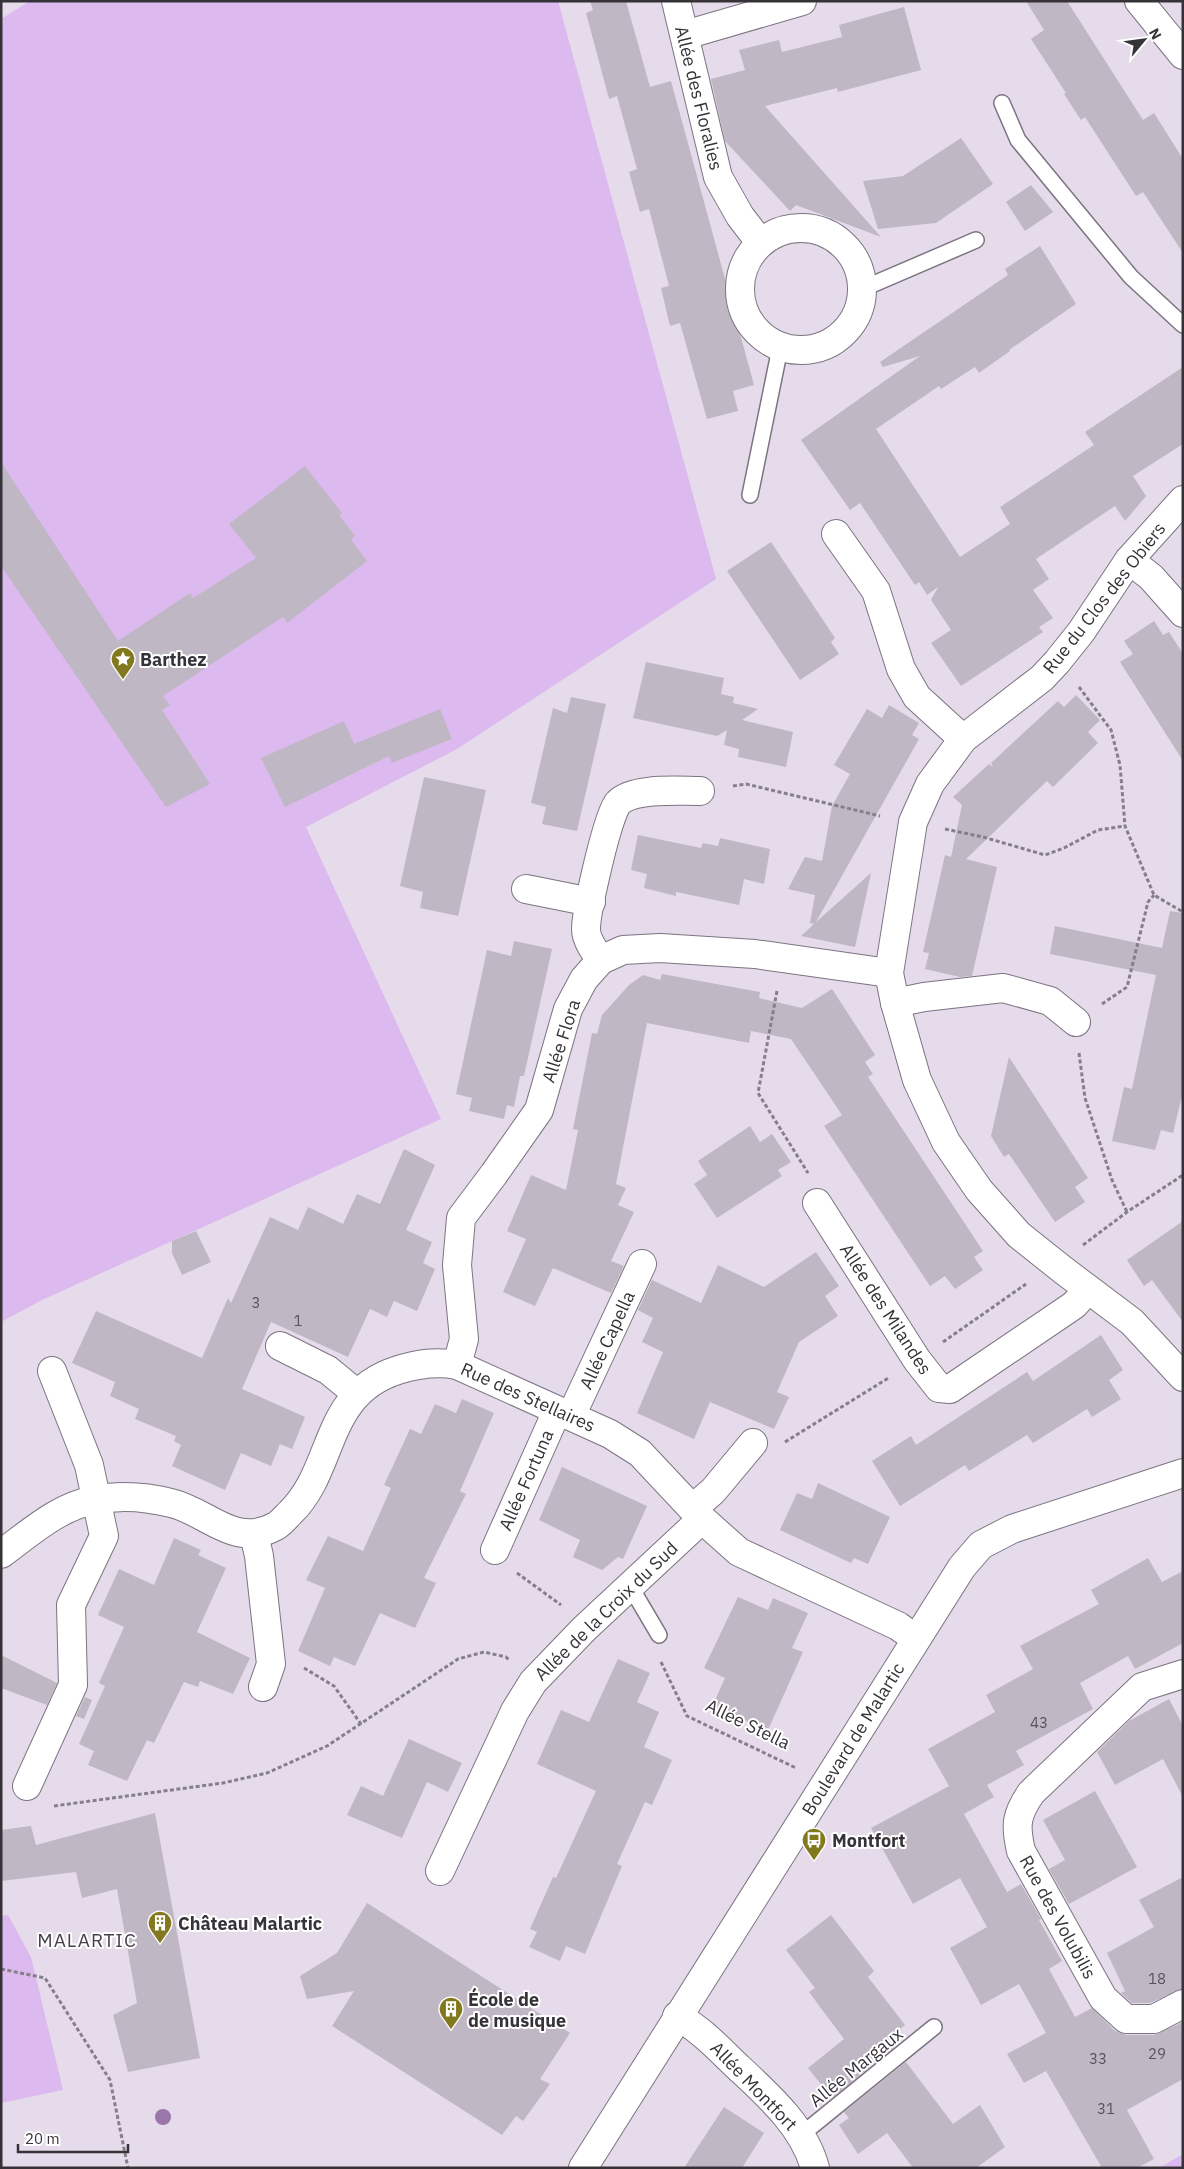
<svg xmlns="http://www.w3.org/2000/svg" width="1184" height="2169" viewBox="0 0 1184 2169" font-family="'IBM Plex Sans',sans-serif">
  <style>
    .green { fill: #dcb9ef }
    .building { fill: #c0b7c5 }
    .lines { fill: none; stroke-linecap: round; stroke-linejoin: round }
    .service-casing { stroke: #7c7481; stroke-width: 18 }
    .minor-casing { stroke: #7c7481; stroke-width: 30 }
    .tertiary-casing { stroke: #7c7481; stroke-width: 30 }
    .path { stroke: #867f89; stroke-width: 3; stroke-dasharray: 4 2.5; stroke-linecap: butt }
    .service { stroke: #fff; stroke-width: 15 }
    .minor { stroke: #fff; stroke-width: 28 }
    .tertiary { stroke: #fff; stroke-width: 28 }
    .tree { fill: #9b76ab }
    .labels { text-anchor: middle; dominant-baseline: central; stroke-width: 4; stroke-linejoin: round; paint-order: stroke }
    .number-label { font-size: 15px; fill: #58545b }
    .street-label { font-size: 18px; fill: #363338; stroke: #fff }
    .poi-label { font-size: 18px; font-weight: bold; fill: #363338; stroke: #fff; text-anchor: start }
    .neighbourhood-label { font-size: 19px; letter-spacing: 1px; fill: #47404b; stroke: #fff }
  </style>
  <rect width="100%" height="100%" fill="#e5dbea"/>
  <g class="green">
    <path d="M 30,1 L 558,1 L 716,579 L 457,749 L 306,827 L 441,1119 L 42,1300 L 1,1322 L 1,19 Z"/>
    <path d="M 8,1915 L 31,1957 L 63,2090 L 1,2103 L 1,1916 Z"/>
    <path d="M 1183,2154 L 1183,2168 L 1159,2168 Z"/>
  </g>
  <g class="building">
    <path d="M 590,1 L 626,1 L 650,87 L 671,81 L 754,385 L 733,391 L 738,411 L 707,419 L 680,323 L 670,326 L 661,288 L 669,286 L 649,209 L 640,212 L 629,172 L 637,169 L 617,96 L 609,99 L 586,13 L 593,10 Z"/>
    <path d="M 1026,1 L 1067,1 L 1143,120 L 1154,113 L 1183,159 L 1183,253 L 1143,192 L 1136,196 L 1085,117 L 1081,120 L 1064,94 L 1066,93 L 1031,39 L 1044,30 Z"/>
    <path d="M 904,7 L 921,70 L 838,92 L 837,88 L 765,106 L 881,237 L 796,205 L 790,211 L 725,141 L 711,79 L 745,70 L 739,50 L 779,40 L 782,52 L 842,37 L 839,25 Z"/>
    <path d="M 961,138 L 993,184 L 936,223 L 878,229 L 863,181 L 903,176 Z"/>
    <path d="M 1031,185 L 1053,212 L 1025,231 L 1006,202 Z"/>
    <path d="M 1040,246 L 1076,304 L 1009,350 L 1010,351 L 979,373 L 975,367 L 941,389 L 939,386 L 876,429 L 960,557 L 1010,524 L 1000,507 L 1094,445 L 1085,432 L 1183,367 L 1183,444 L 1133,476 L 1146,496 L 1125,521 L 1115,506 L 1036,559 L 1049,579 L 1033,590 L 1053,618 L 1039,627 L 1043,632 L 961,686 L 931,643 L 951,630 L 931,600 L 938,587 L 927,595 L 919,582 L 915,585 L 860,503 L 850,510 L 801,440 L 920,356 L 883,367 L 880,362 L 1008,275 L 1005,269 Z"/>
    <path d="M 1,462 L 118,641 L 190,593 L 193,598 L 256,558 L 229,524 L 305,466 L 342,513 L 339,515 L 355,536 L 351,540 L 367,561 L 287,623 L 283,617 L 163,696 L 170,705 L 162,710 L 210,784 L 166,807 L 1,566 Z"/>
    <path d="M 771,542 L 835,638 L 831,642 L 839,654 L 800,680 L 727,571 Z"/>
    <path d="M 1154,621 L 1163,635 L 1169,632 L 1183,654 L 1183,761 L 1120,662 L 1133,654 L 1124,641 Z"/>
    <path d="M 646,662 L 724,678 L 721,694 L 734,697 L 733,703 L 758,709 L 742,720 L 793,732 L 786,767 L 738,757 L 739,749 L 724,745 L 727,730 L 717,736 L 633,718 Z"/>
    <path d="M 1076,695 L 1100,720 L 1088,732 L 1098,743 L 1053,787 L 1047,781 L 966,859 L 997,867 L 972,976 L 960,977 L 925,969 L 929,953 L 923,952 L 945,855 L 951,857 L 962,805 L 953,797 L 989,764 L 993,767 L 991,763 L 1058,701 L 1064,707 Z"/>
    <path d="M 571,697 L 606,704 L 577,831 L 542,824 L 546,807 L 531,803 L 553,708 L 567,713 Z"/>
    <path d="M 889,705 L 919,723 L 912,735 L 919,739 L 816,922 L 871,873 L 855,947 L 801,936 L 814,924 L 810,923 L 815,895 L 788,889 L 805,857 L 822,861 L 832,806 L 850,774 L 834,765 L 867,709 L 882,718 Z"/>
    <path d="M 440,709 L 452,739 L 392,763 L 389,756 L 285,807 L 261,758 L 344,721 L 354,744 Z"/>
    <path d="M 424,777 L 486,790 L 458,916 L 420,908 L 423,892 L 400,886 Z"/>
    <path d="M 638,835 L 701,848 L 703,843 L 718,846 L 720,838 L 770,849 L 764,884 L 744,879 L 739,905 L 676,892 L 676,896 L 644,888 L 647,874 L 631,870 Z"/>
    <path d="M 1170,911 L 1183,913 L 1183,1092 L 1173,1133 L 1161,1130 L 1155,1150 L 1112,1141 L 1124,1087 L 1132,1089 L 1156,975 L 1050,954 L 1055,926 L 1162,948 Z"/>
    <path d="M 514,941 L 552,949 L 524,1076 L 520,1076 L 514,1107 L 507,1105 L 504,1119 L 469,1111 L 472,1098 L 456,1094 L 487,950 L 511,956 Z"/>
    <path d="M 662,974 L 760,992 L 759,998 L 802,1008 L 832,989 L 875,1055 L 865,1062 L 873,1074 L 868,1077 L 983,1251 L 974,1257 L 983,1270 L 955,1289 L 945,1276 L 930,1286 L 824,1126 L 842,1115 L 791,1039 L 751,1031 L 749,1043 L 647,1023 L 616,1184 L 626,1188 L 618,1205 L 634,1212 L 611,1261 L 624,1266 L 611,1293 L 553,1268 L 535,1306 L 503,1292 L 526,1239 L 507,1231 L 531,1175 L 566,1190 L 578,1130 L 573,1129 L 592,1033 L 597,1034 L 602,1015 L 629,985 L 643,975 L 660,980 Z"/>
    <path d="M 1009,1057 L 1088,1178 L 1075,1187 L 1085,1202 L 1055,1222 L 1009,1154 L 1004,1157 L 991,1136 Z"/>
    <path d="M 750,1126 L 760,1142 L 772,1134 L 791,1162 L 778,1170 L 782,1176 L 717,1218 L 694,1184 L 707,1175 L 698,1161 Z"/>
    <path d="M 404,1149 L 435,1165 L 406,1230 L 432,1242 L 423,1263 L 435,1269 L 417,1311 L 394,1301 L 387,1317 L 370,1309 L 348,1357 L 271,1322 L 242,1389 L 305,1417 L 292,1449 L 280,1444 L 271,1466 L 241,1453 L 225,1490 L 172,1466 L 181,1445 L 174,1441 L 176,1436 L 135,1419 L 139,1409 L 110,1396 L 115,1382 L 72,1363 L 96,1311 L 202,1358 L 228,1298 L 231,1303 L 270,1217 L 298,1230 L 308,1207 L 343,1224 L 357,1194 L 380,1204 Z"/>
    <path d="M 1183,1221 L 1183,1322 L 1152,1280 L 1144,1286 L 1127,1260 Z"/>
    <path d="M 196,1231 L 211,1262 L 182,1275 L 172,1253 L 172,1241 Z"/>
    <path d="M 816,1252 L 839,1286 L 825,1296 L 838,1316 L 799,1342 L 777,1392 L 789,1397 L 774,1429 L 710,1402 L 694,1439 L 637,1413 L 663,1352 L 642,1342 L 653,1318 L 638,1310 L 652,1280 L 701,1303 L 718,1265 L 764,1287 Z"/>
    <path d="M 1101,1335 L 1123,1370 L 1109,1380 L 1121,1399 L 1092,1417 L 1087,1409 L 1033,1443 L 1027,1435 L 969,1471 L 965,1465 L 900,1506 L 872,1461 L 911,1436 L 916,1445 L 1027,1372 L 1033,1381 Z"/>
    <path d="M 462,1399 L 494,1413 L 460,1491 L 466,1494 L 424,1578 L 436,1583 L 415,1628 L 380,1613 L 355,1666 L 334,1657 L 330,1666 L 298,1651 L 325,1588 L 306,1580 L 328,1536 L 363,1551 L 391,1488 L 384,1485 L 410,1429 L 421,1434 L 435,1404 L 456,1413 Z"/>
    <path d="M 562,1467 L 647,1506 L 623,1559 L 618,1557 L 602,1570 L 573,1557 L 580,1540 L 539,1520 Z"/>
    <path d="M 818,1483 L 890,1517 L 868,1564 L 854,1558 L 851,1563 L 780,1530 L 797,1493 L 812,1499 Z"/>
    <path d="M 174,1538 L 201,1550 L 198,1555 L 226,1568 L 197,1632 L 250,1658 L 233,1694 L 200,1681 L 198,1687 L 184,1682 L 154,1743 L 147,1740 L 127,1781 L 88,1765 L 94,1751 L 79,1744 L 105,1686 L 99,1683 L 124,1627 L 98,1615 L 119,1569 L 154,1585 Z"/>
    <path d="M 1148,1558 L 1162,1582 L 1183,1571 L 1183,1643 L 1135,1669 L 1128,1656 L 1080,1683 L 1093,1709 L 1016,1751 L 1024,1765 L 987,1785 L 994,1797 L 964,1814 L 1007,1892 L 1021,1884 L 1041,1919 L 1039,1920 L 1062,1961 L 1049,1969 L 1075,2017 L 1092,2008 L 1115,2031 L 1126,2035 L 1154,2035 L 1183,2022 L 1183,2079 L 1127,2110 L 1154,2159 L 1137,2168 L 1102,2168 L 1046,2071 L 1024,2083 L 1007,2054 L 1046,2033 L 1019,1984 L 981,2005 L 950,1948 L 987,1927 L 960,1878 L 913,1904 L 871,1828 L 949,1786 L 928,1749 L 995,1712 L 986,1695 L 1033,1669 L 1020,1646 L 1099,1604 L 1091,1590 Z"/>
    <path d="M 738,1597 L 768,1610 L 773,1598 L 808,1613 L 792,1648 L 803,1652 L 768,1730 L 712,1707 L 725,1678 L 704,1668 Z"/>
    <path d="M 1,1655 L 57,1683 L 47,1705 L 1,1688 Z"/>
    <path d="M 618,1659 L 650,1673 L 637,1702 L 659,1712 L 644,1747 L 672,1760 L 652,1805 L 645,1802 L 617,1864 L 622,1866 L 585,1954 L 566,1946 L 560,1961 L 529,1947 L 537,1932 L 530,1929 L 553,1877 L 556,1878 L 596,1791 L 537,1764 L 561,1710 L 589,1722 Z"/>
    <path d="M 85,1697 L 92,1700 L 84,1719 L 76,1716 Z"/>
    <path d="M 1169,1699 L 1183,1726 L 1183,1797 L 1163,1759 L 1115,1785 L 1097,1752 L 1129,1721 Z"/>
    <path d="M 409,1739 L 462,1763 L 448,1792 L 427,1782 L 402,1838 L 347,1815 L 361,1786 L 383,1796 Z"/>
    <path d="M 1095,1791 L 1137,1867 L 1069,1904 L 1049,1869 L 1065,1860 L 1043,1820 Z"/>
    <path d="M 155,1813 L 200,2058 L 128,2072 L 113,2015 L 137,2003 L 117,1889 L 82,1898 L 76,1872 L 1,1881 L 1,1830 L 31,1826 L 36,1845 Z"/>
    <path d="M 1183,1877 L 1183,1989 L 1150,2003 L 1132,2003 L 1121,1993 L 1125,1991 L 1107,1953 L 1154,1927 L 1139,1900 Z"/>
    <path d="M 367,1903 L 570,2033 L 540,2079 L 550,2084 L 523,2121 L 516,2116 L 502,2135 L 332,2026 L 354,1991 L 307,1999 L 300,1976 L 337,1953 Z"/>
    <path d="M 831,1915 L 874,1971 L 868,1977 L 905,2025 L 888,2038 L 895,2047 L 832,2098 L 808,2068 L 844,2039 L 809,1992 L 815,1988 L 786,1950 Z"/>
    <path d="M 906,2062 L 953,2124 L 980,2105 L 1005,2147 L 976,2168 L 913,2168 L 887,2133 L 858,2154 L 839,2125 L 849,2118 L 844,2112 Z"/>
    <path d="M 724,2107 L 764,2133 L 742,2168 L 684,2168 Z"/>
  </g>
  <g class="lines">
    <defs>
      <g id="service">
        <path d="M 1002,103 L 1018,140 L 1131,277 L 1183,325"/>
        <path d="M 862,289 L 976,240"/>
        <path d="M 750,495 L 780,348"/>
        <path d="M 627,1588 L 636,1596 L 659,1635"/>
        <path d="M 801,2135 L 934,2027"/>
      </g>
      <g id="minor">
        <path d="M 676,1 L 718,177 L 740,216 L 760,242"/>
        <path d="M 685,35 L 802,1"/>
        <circle cx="801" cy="289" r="61"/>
        <path d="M 1183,500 L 1129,560 L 1081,632 L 1057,662 L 1042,678 L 963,739 L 930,784 L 913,822 L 889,973 L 895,1003 L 917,1080 L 946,1142 L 979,1190 L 1019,1235 L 1063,1270 L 1132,1322 L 1183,1377"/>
        <path d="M 836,534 L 876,591 L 901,669 L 917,697 L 963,739"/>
        <path d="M 1129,560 L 1151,577 L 1183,613"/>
        <path d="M 526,889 L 591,902"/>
        <path d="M 601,960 C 595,952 586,940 586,929 C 586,912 608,813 618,803 C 633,787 679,791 700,791"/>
        <path d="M 895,1003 L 924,997 L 1003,988 L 1050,1001 L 1076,1022"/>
        <path d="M 817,1203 L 917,1360 L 939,1388 L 950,1389 L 1074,1305 L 1088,1290"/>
        <path d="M 280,1346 L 328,1370 L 356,1393"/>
        <path d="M 457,1365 L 464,1339 L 457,1265 L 461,1218 L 494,1174 L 539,1110 L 568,1009 L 584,979 L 601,960 L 623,950 L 660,948 L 755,954 L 889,973"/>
        <path d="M 571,1416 L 642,1264"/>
        <path d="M 693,1508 L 713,1491 L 753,1443"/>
        <path d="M 254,1534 L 259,1556 L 271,1664 L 263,1687"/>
        <path d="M 495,1550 L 557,1411"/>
        <path d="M 1,1554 C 30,1533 59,1506 95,1500 C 119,1495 147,1497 171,1503 C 209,1512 234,1549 276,1526 C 281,1523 286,1517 290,1513 C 336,1469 322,1394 398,1370 C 418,1364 436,1361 457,1365 L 610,1434 L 640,1453 L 702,1519 L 739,1552 L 898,1626 L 916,1639"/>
        <path d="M 1183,1674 L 1142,1687 L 1031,1793 C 1016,1815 1015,1825 1021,1851 L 1103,1998 L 1126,2019 L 1154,2019 L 1183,2004"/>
        <path d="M 27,1786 L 73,1685 L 71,1605 L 104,1536 L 89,1465 L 52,1371"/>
        <path d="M 440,1871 L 515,1711 L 533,1682 L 584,1629 L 702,1519"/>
        <path d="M 677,2016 C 702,2030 719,2049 739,2068 C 769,2096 804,2127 815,2168"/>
      </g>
      <g id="tertiary">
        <path d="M 1139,1 L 1183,55"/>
        <path d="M 583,2168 L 962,1567 L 981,1545 L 1012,1529 L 1183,1473"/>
      </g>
    </defs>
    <use href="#service" class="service-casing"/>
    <use href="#minor" class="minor-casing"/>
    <use href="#tertiary" class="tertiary-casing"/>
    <g class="path">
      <path d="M 1079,687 L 1111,730 L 1120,765 L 1125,826 L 1154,895 L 1183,912"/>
      <path d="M 733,786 L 746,784 L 880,816"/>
      <path d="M 945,829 L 983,837 L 1045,855 L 1064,848 L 1098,830 L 1125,826"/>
      <path d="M 777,991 L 758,1093 L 808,1173"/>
      <path d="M 1102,1004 L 1127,987 L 1148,902 L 1154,895"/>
      <path d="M 1079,1053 L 1085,1098 L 1112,1180 L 1127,1212"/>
      <path d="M 1083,1245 L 1127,1212 L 1183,1175"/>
      <path d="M 943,1342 L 1026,1284"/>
      <path d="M 785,1442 L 890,1377"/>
      <path d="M 517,1573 L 561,1605"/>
      <path d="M 661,1662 L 687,1716 L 796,1768"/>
      <path d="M 304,1668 L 334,1686 L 361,1724"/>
      <path d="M 54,1806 L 223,1783 L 267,1773 L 327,1746 L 458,1659 L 484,1652 L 506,1657 L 510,1661"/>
      <path d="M 1,1969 L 45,1978 L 110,2080 L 128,2168"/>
    </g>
    <use href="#service" class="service"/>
    <use href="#minor" class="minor"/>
    <use href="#tertiary" class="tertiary"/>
  </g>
  <circle class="tree" cx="163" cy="2117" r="8"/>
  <defs>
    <symbol id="sight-pin" viewBox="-11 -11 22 30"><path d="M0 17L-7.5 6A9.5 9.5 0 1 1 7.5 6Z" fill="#82791e" stroke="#fff"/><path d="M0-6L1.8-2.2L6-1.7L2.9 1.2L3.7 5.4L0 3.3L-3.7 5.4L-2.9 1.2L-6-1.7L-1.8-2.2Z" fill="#fff"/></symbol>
    <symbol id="bus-pin" viewBox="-11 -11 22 30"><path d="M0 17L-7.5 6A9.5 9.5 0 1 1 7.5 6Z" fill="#82791e" stroke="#fff"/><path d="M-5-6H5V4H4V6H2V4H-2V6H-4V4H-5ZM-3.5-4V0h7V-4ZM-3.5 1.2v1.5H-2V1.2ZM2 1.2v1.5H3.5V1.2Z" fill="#fff"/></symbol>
    <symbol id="building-pin" viewBox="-11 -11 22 30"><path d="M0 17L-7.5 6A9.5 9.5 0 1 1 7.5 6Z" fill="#82791e" stroke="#fff"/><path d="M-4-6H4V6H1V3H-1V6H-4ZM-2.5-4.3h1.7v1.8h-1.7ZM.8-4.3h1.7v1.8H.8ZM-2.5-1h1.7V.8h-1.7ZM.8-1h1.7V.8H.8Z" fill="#fff"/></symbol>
  </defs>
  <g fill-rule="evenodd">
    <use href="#sight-pin" x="109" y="645" width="28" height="38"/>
    <use href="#bus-pin" x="800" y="1826" width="28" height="38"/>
    <use href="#building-pin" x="146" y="1909" width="28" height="38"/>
    <use href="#building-pin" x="437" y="1995" width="28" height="38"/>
  </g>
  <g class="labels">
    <g class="number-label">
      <text x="256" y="1302">3</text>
      <text x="298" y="1320">1</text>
      <text x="1039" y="1722">43</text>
      <text x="1157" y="1978">18</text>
      <text x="1157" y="2053">29</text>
      <text x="1098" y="2058">33</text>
      <text x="1106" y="2108">31</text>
    </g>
    <g class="street-label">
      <text transform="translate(699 98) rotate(76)">Allée des Floralies</text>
      <text transform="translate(1104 598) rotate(-52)">Rue du Clos des Obiers</text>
      <text transform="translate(561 1041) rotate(-72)">Allée Flora</text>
      <text transform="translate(886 1309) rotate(57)">Allée des Milandes</text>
      <text transform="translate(607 1340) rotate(-65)">Allée Capella</text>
      <text transform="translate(528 1397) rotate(24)">Rue des Stellaires</text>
      <text transform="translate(526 1480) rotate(-66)">Allée Fortuna</text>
      <text transform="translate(606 1611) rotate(-44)">Allée de la Croix du Sud</text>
      <text transform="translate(748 1724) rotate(26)">Allée Stella</text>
      <text transform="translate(853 1739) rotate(-58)">Boulevard de Malartic</text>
      <text transform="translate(1058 1917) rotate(61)">Rue des Volubilis</text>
      <text transform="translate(856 2067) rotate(-39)">Allée Margaux</text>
      <text transform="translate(754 2086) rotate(46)">Allée Montfort</text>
    </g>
    <g class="poi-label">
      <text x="140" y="659">Barthez</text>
      <text x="832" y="1840">Montfort</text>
      <text x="178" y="1923">Château Malartic</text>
      <text x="468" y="1999">École de<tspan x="468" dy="21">de musique</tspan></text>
    </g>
    <g class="neighbourhood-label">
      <text x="87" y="1940">MALARTIC</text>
    </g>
  </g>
  <rect width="1184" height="2169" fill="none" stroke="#363338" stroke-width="5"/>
  <g transform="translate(1144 40) rotate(61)" stroke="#ffffff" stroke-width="4" paint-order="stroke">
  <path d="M0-4L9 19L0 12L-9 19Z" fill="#363338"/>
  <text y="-8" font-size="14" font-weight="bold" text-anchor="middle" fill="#363338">N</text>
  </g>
  <path d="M18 2144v8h110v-8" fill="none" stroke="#363338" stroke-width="2.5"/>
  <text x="25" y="2144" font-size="15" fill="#363338" stroke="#ffffff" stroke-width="4" paint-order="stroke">20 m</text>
</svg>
